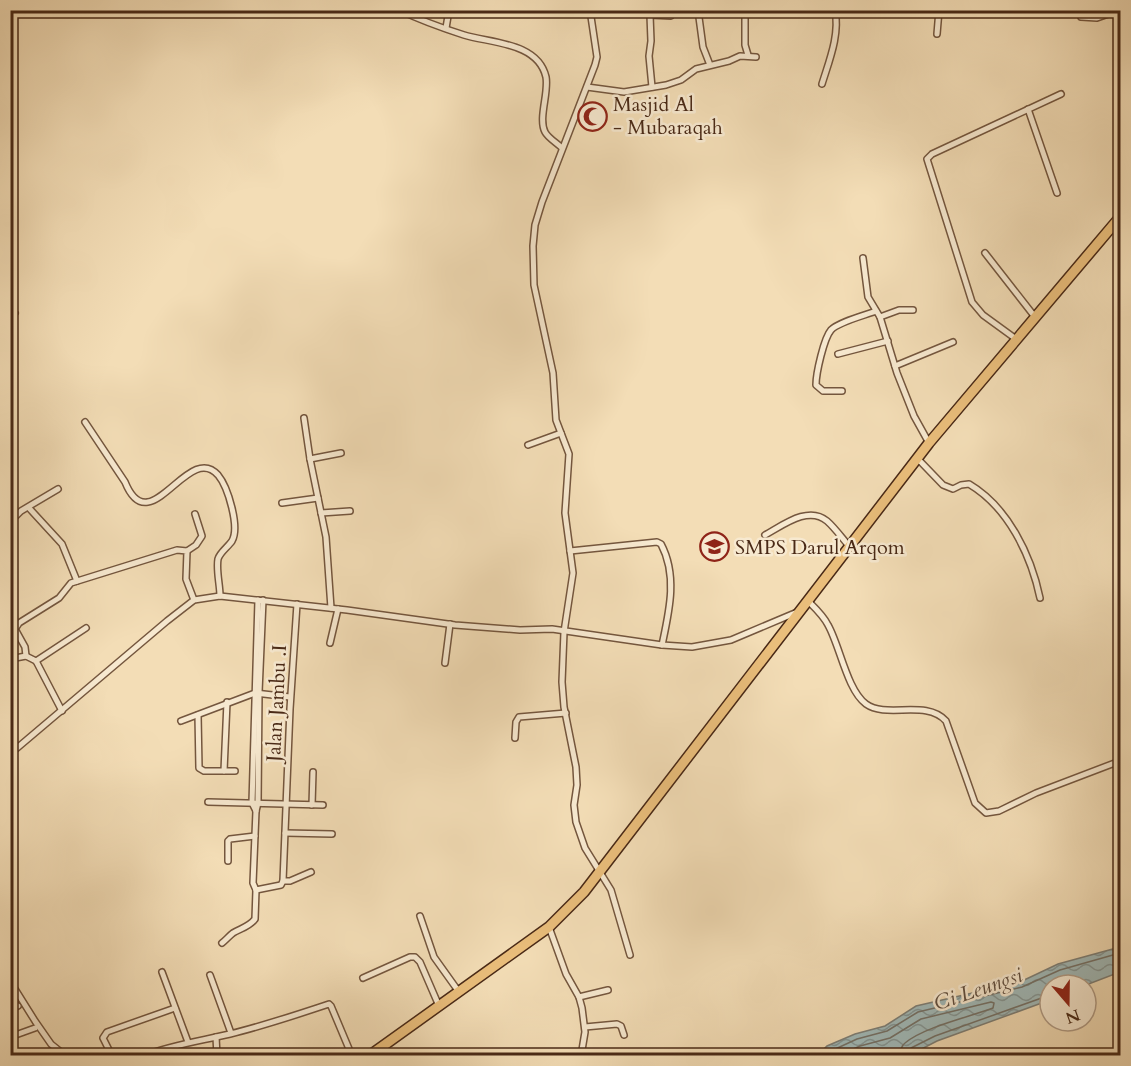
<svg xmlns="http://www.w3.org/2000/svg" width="1131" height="1066" font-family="Cardo,serif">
<defs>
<pattern id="water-waves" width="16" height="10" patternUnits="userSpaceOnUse" patternTransform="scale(1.5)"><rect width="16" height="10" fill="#a0b9b8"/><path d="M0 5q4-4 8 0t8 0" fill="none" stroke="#849695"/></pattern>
</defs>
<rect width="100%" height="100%" fill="#f3ddb6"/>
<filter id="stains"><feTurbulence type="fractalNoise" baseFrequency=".00333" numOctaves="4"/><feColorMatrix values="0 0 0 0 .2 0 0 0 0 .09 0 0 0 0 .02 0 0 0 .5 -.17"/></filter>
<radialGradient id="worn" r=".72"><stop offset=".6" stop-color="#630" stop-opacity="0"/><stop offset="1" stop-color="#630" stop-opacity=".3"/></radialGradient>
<polygon fill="url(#water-waves)" stroke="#7d7f77" stroke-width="1.5" points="1120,947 1120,972 1086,985 1050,985 1050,1000 937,1041 910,1055 818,1055 827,1046 855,1034 885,1026 916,1006 1020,982 1058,964"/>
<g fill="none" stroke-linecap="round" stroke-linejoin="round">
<g stroke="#747167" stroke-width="1.5">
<polyline points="826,1056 831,1051 857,1039 887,1031 918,1012 1022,987 1060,970 1120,953"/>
<path d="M838 1056 860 1046 890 1038 921 1019 991 1002 994 1003 993 1008C969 1017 924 1027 905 1043 901 1046 901 1050 900 1056"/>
<polyline points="908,1056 911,1048 935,1036 1050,995"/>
</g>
<defs>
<g id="minor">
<path d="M399 10C420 20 442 28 464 35 490 43 538 42 546 77 549 93 538 118 545 132 548 138 557 143 562 148"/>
<polyline points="590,10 597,57 595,65 542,202 535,225 533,246 534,285 553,373 556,420 569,454 565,513 573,573 564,632 562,682 564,707 576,767 577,785 574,805 576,822 585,848 611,890 630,955"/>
<polyline points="698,10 703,47 710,65"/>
<polyline points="745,10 745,45 748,55"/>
<polyline points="1081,17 1097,18 1120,10"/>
<polyline points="446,28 449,10"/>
<polyline points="937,34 939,10"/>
<path d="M822 84C829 61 840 35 835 10"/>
<polyline points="587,87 624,92 666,85 681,80 696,69 729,61 740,56 756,57"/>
<polyline points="652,87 649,56 651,41 650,15 671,16 673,10"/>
<polyline points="1028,109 1057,193"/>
<polyline points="985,253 1035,317"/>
<polyline points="863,258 868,297 880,317 897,373 914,416 929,443"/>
<polyline points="10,308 15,313"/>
<polyline points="880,317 899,310 913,310"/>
<polyline points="1016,339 983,315 972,302 927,159 932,154 1061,94"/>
<polyline points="838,354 888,341"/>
<polyline points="895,366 953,342"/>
<path d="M842 391H823L816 385C816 373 824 338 831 330 838 322 866 315 876 311"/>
<polyline points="304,418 310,459 326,537 331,608"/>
<path d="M85 422 125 482C150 544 188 441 218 475 228 487 240 527 232 541 228 547 220 552 218 559 216 570 220 585 220 596"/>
<polyline points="528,445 561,433"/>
<path d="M917 458 943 485 953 489 961 485 969 484C1008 507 1031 555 1040 598"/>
<polyline points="310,459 341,453"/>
<polyline points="282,503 318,498"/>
<polyline points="29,508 62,544 77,581"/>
<polyline points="321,513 350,511"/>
<polyline points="10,514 16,516 21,511 58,489"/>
<path d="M765 535C782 526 808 505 827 521 835 528 842 538 849 546"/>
<polyline points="187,551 196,545 202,536 195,514"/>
<path d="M570 551 657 542 661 544C678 576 669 612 662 645"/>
<polyline points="263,600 259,692 258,803 256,811 253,883 256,890 281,885 283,881 290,709 297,604"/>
<path d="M807 600C815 608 823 615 828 625 840 646 847 690 866 704 887 719 926 699 946 721L975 803 986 813 999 811 1036 793 1120 761"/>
<polyline points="15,629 19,623 59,598 71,583 177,550 187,551 186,579 194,600"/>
<polyline points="15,629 25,647 26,656"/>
<polyline points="330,643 338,609"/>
<polyline points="10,659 26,656 36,661 62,711"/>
<polyline points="36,661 86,628"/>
<polyline points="445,663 450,624"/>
<polyline points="198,715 199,768 204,771 235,771"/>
<polyline points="181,721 255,693 290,697"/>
<polyline points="515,738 516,722 519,717 566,713"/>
<polyline points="10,754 167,621 194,600 220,596 347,610 455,625 520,630 552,629 662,645 692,647 731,640 795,613"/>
<polyline points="224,771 227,702"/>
<polyline points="208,802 323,805"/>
<polyline points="312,805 313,772"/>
<polyline points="256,811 252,803 258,600"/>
<polyline points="285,833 332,834"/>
<polyline points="228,861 228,841 230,839 255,836"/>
<polyline points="283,881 290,881 311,872"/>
<polyline points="420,916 434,957 459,992"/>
<polyline points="549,927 566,974 579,997 582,1008 585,1032 581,1056"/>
<path d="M222 943C226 940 229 936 233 933 241 928 249 927 255 919L256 890"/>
<polyline points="162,972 188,1042"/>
<polyline points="210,975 231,1033"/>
<polyline points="363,978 410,957 415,957 420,962 439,1006"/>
<polyline points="10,981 35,1021 51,1044 66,1056"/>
<polyline points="579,997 608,990"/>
<polyline points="10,1009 18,1006"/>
<polyline points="585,1027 617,1024 621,1026 624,1035"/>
<polyline points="10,1037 35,1028"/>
<polyline points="216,1037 217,1056"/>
<polyline points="39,1056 56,1049"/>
<polyline points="112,1056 103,1038 107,1032 175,1008"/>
<path d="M143 1056C171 1045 200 1041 230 1034 263 1026 296 1015 329 1004L331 1006 352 1056"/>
</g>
<polyline id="primary" points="369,1056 549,927 584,892 929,443 1120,217"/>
</defs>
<use href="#minor" stroke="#74563e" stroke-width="8"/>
<use href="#primary" stroke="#492916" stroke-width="12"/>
<use href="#minor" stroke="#f7e9d0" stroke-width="5"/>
<use href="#primary" stroke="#eabe7b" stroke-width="9"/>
</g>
<defs>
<symbol id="mosque-ring" viewBox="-11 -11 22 22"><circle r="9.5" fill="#f7e9d0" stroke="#8f2418" stroke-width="1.5"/><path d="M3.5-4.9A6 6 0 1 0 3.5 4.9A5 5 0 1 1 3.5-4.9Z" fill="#8f2418"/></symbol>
<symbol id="school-ring" viewBox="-11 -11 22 22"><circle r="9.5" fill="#f7e9d0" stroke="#8f2418" stroke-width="1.5"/><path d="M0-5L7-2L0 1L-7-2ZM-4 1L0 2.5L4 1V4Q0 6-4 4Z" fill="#8f2418"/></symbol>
</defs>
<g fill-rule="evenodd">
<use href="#mosque-ring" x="576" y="100" width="33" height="33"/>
<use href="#school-ring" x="698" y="530" width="33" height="33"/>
</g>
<g text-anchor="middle" stroke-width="5" stroke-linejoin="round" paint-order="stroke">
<g font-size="20" fill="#492916" stroke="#f7e9d0" text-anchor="start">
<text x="613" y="111">Masjid Al<tspan x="613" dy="23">- Mubaraqah</tspan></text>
<text x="735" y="554">SMPS Darul Arqom</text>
</g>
<g font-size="20" fill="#492916" stroke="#f7e9d0">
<text transform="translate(276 703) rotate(-87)" y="7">Jalan Jambu .I</text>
</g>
<g font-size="21" font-style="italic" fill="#5f4d3e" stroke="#f7e9d0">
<text transform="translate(978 989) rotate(-19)" y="7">Ci Leungsi</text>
</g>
</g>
<rect width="1131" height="1066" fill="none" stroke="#f3ddb6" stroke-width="36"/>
<rect x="12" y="12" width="1107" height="1042" fill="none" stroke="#492916" stroke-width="3"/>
<rect x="18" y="18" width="1095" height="1030" fill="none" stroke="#492916" stroke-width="1.5"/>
<g transform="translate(1068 1003) rotate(160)"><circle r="28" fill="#f7e9d0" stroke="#b19c86" stroke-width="1.5"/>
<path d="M0-4.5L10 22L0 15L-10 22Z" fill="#8f2418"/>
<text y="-9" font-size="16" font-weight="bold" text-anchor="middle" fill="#492916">N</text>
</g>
<rect width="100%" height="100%" filter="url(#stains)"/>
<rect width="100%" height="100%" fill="url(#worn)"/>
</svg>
